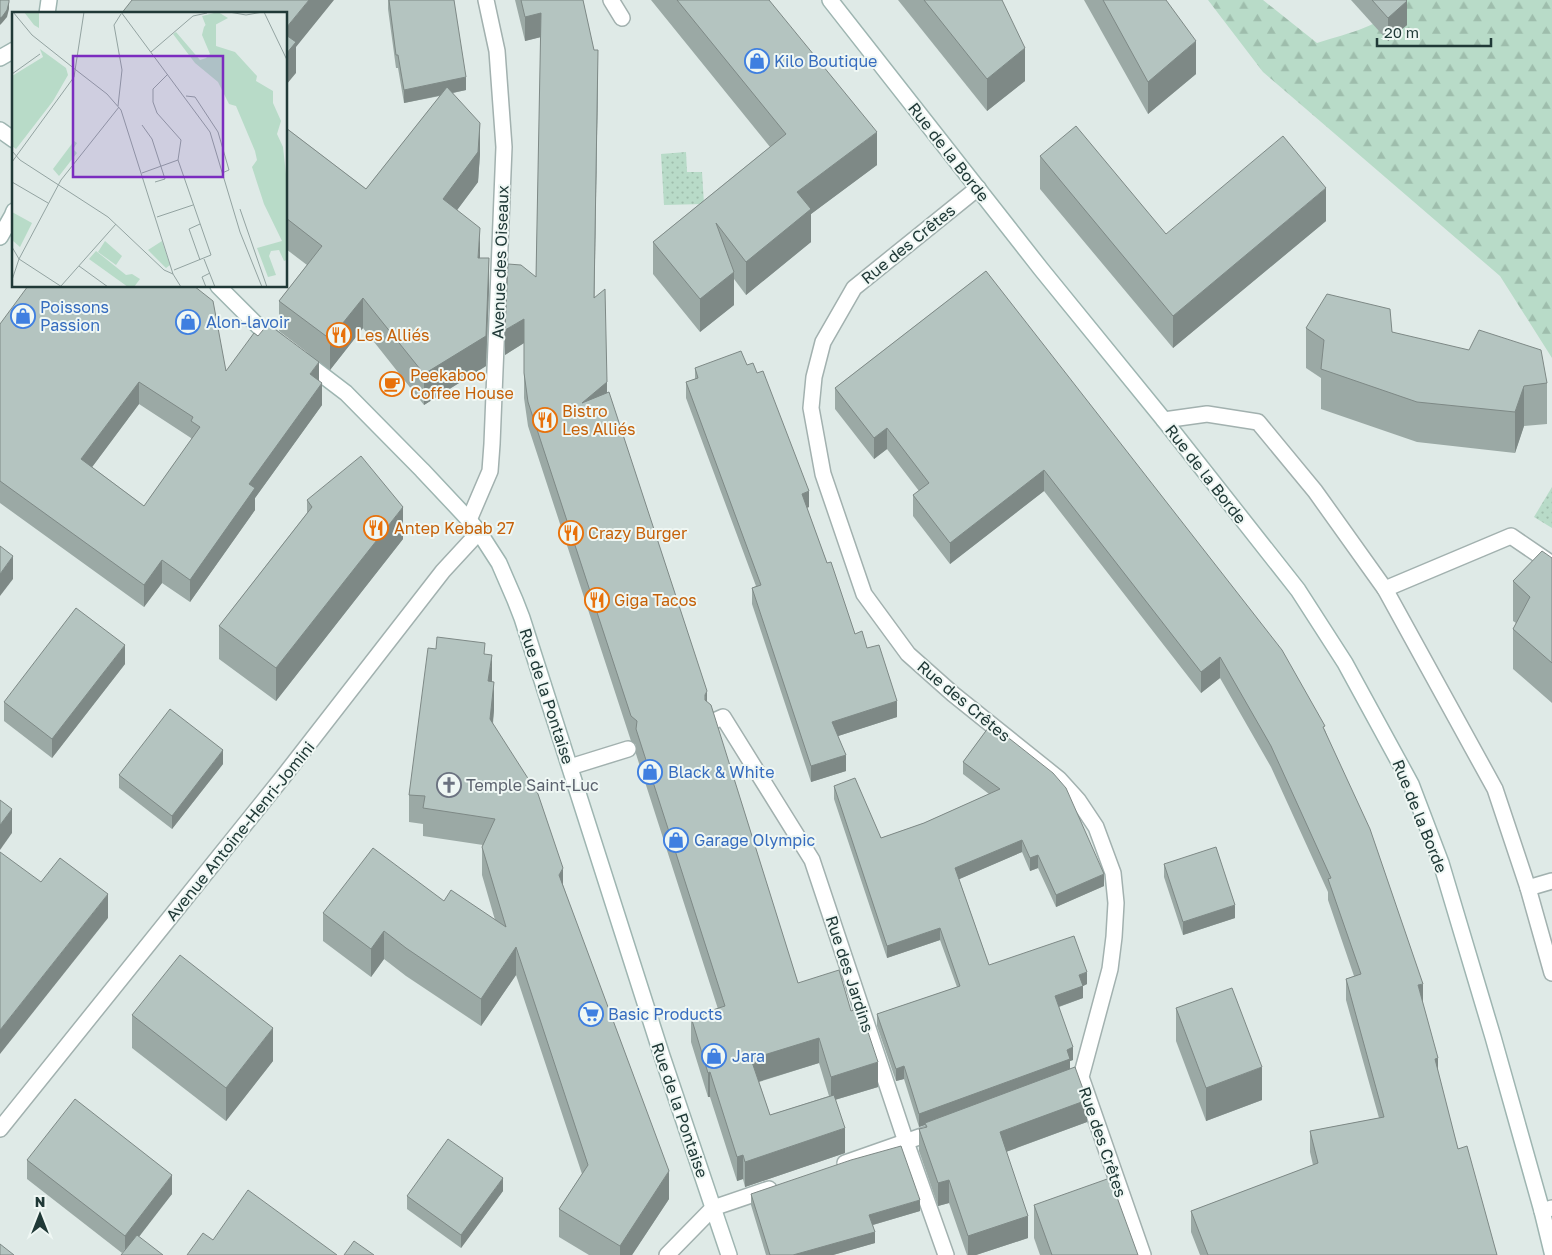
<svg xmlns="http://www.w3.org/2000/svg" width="1552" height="1255" font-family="'Golos Text',sans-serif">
<defs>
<pattern id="forest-firs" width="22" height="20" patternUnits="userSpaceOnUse" patternTransform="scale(1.25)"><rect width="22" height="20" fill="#b8dbc8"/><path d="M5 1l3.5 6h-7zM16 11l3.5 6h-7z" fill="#9ebdac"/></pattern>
<pattern id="park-dots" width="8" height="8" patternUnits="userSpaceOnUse" patternTransform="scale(1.25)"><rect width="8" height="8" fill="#b8dbc8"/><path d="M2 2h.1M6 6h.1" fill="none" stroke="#9ebdac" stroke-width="1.8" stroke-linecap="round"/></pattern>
</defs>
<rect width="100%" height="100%" fill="#dfeae7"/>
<path fill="url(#forest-firs)" d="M1208 0H1263L1317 43C1352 32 1380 27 1406 0H1552V358L1500 276 1263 72Z"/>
<g fill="url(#park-dots)">
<polygon points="686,152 687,172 702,172 704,204 664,205 661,154"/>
<polygon points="1552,487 1552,528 1534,517"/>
</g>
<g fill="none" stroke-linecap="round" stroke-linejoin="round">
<defs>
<g id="lane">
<polyline points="611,0 622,18"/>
<polyline points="1385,589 1511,536 1552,564"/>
<polyline points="1528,888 1552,881"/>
<polyline points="667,1255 713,1208"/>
</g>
<g id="street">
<polyline points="978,188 854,288 823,342 814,377 811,408 823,474 864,594 908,654 953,694 1059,779 1078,800 1096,827 1113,873 1116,903 1114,937 1110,969 1081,1077 1143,1255"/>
<polyline points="1164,420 1207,414 1258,422 1315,491 1385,589 1495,789 1528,888 1552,973"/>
<polyline points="469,520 490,471 492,444 504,147 497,51 486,0"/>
<polyline points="714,721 723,717 812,860 906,1142 946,1255"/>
<polyline points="570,767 628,749"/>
<polyline points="0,1129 283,777 443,571 479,532"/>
<polyline points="845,1163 939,1130"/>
<polyline points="713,1208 769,1189"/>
<polyline points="1542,1211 1552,1208"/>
</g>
<g id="secondary">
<polyline points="830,0 1041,269 1164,420 1298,590 1345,663 1411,784 1441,863 1493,1037 1542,1211 1552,1252"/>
<polyline points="47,14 49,0"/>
<polyline points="0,58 14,50"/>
<polyline points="0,130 14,140"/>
<polyline points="0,237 12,216 14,211"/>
<polyline points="218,286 258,326 279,343"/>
<polyline points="304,361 346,393 422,470 469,520 479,532 499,563 515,600 522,618 662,1056 729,1255"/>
</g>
</defs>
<use href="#lane" stroke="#a2b1af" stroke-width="18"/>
<use href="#street" stroke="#a2b1af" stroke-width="18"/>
<use href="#secondary" stroke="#9eb5b1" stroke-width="18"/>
<use href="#lane" stroke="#fff" stroke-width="15"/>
<use href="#street" stroke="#fff" stroke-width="15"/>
<use href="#secondary" stroke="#fff" stroke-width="15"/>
</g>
<g fill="#9ba9a5" fill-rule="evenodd">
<polygon points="388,0 454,0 466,90 453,93 480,154 478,182 457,210 480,258 489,288 486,366 424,405 363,328 330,370 279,331 279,301 307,265 286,249 286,128 366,189 440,96 404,103 398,68 396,68 388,9"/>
<path d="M515 0H583L598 75 594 298 607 393 798 983 851 1011 878 1087 835 1100 845 1153 745 1187 743 1179 737 1181 710 1097H708L691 1042V1017L718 1009 636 754V745L631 741 528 426 524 398V343L505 355 536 277 541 37 525 41ZM819 1063 829 1096 770 1115 759 1082Z"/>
<polygon points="651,0 769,0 877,165 811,214 811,242 746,295 734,279 734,305 700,332 653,274 653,242 770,147"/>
<polygon points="898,0 1002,0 1025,81 987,111"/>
<polygon points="1084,0 1166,0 1196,74 1148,114"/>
<polygon points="1351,0 1406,0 1407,25 1388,41"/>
<polygon points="1040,156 1166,234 1326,221 1173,348 1040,189"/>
<polygon points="986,271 1325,730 1423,1004 1438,1074 1458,1149 1497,1255 1200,1255 1191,1232 1191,1211 1313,1165 1310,1152 1310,1131 1379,1118 1346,1000 1346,979 1354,976 1328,900 1328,892 1271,767 1220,678 1201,693 1044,491 950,564 913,516 913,495 919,491 887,449 874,459 835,409 835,388"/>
<path d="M0 324 226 371 319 380 322 405 255 498V510L190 602 162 583 144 607 0 503ZM139 404 191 438V440L144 506 92 467Z"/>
<polygon points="1306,328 1392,332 1547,383 1547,424 1524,426 1515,453 1417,442 1321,409 1321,378 1306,368"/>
<polygon points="747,365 809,507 807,508 827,563 855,634 867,648 897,717 838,736 846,771 811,782 752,604 752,588 756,586 686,398 686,382 695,379 695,368"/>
<polygon points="307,500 403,539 276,701 219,659 219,626 307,513"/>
<polygon points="1552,558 1552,703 1513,669 1513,629 1516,623 1513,621 1513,581"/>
<polygon points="436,649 485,654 492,681 494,710 493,724 563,885 669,1199 632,1255 589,1255 559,1237 559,1209 582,1174 516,975 481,1026 406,976 384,959 371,977 323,941 323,913 444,901 495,920 482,875 482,847 483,845 423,836 423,824 409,822 409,795"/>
<polygon points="125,664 52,758 4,721 4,702"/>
<polygon points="991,724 1104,886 1056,907 1038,868 1030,871 1022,852 959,879 989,965 1087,984 1083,986 1083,998 1059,1007 1073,1060 1070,1061 1070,1069 1087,1122 1006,1152 1028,1238 976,1255 967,1255 949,1203 938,1206 919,1151 919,1129 925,1128 925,1125 919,1127 904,1079 896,1081 877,1026 877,1014 957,987 940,940 887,958 834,799 834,786 881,838 924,823 989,794 963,774 963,762"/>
<polygon points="223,764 172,829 119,788 119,775"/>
<polygon points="1164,864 1235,918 1183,935 1164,877"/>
<polygon points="1176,1008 1262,1100 1206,1121 1176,1041"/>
<polygon points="132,1015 273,1061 226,1121 132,1048"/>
<polygon points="27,1160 172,1194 122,1253 27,1179"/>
<polygon points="503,1191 461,1248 407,1209 407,1196"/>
<polygon points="751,1194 920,1211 873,1225 875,1243 833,1255 766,1255 751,1205"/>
<polygon points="1034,1205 1138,1255 1040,1255 1034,1238"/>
</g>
<g fill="#7e8986">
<polygon points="309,0 334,0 296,47 296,73 286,85 286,28"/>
<polygon points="1407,1 1407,25 1388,41 1388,18"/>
<polygon points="9,2 9,9 7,17 2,23 0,25 0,18"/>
<polygon points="541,13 541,37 525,41 525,17"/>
<polygon points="1196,41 1196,74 1148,114 1148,82"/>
<polygon points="1025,48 1025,81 987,111 987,79"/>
<polygon points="598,50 598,75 594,322 594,298"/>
<polygon points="466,77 466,90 404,103 404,90"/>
<polygon points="480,123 480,154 478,182 443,229 443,199"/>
<polygon points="877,132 877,165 811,214 811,242 746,295 746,262 797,192"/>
<polygon points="1326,188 1326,221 1173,348 1173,316"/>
<polygon points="480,228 480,258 478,258"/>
<polygon points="489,258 489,288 486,366 424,405 424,374"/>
<polygon points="734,272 734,305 700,332 700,299"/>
<polygon points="363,298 363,328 330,370 330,339"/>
<polygon points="524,319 524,343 505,355 505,330"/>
<polygon points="319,362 319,384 310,374"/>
<polygon points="139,382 139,404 81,482 81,459"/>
<polygon points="607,382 607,407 582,403"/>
<polygon points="322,383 322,405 255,498 255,510 190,602 190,580 249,484"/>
<polygon points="1524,386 1524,426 1515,453 1515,412"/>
<polygon points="887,428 887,449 874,459 874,438"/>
<polygon points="1044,470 1044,491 950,564 950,543"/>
<polygon points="809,491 809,507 802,509 802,494"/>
<polygon points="403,507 403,539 276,701 276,668"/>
<polygon points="13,556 13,579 0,596 0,574"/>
<polygon points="162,560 162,583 144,607 144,585"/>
<polygon points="125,645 125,664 52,758 52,739"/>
<polygon points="492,655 492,683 488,681"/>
<polygon points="1220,657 1220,678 1201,693 1201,672"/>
<polygon points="494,682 494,710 490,747 490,719"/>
<polygon points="707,691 707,715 705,695"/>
<polygon points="897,701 897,717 832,738 832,722"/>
<polygon points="223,750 223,764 172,829 172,816"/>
<polygon points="846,755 846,771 811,782 811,766"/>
<polygon points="12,809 12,833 0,850 0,825"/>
<polygon points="1022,840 1022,852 955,881 955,868"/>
<polygon points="1038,855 1038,868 1030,871 1030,858"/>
<polygon points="563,868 563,896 559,875"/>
<polygon points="1104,874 1104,886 1056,907 1056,895"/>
<polygon points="108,894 108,918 0,1054 0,1030"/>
<polygon points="1235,905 1235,918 1183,935 1183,922"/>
<polygon points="940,928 940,940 887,958 887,946"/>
<polygon points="384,931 384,959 371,977 371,949"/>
<polygon points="516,947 516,975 481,1026 481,999"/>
<polygon points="1087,972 1087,984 1083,986 1083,998 1055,1008 1055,996 1079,975"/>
<polygon points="1423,984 1423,1005 1418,985"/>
<polygon points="273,1028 273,1061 226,1121 226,1088"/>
<polygon points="819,1038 819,1063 751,1084 751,1059"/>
<polygon points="1073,1047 1073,1060 1070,1061 1070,1071 925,1123 925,1125 919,1127 919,1114"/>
<polygon points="1438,1058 1438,1080 1435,1059"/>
<polygon points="878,1062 878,1087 831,1101 831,1077"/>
<polygon points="904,1066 904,1079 896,1081 896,1069"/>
<polygon points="1262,1067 1262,1100 1206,1121 1206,1088"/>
<polygon points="710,1072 710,1097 708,1097 708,1073"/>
<polygon points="1087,1100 1087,1122 1000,1154 1000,1132"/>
<polygon points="845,1128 845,1153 745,1187 745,1162"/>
<polygon points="743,1155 743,1179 737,1181 737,1157"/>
<polygon points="669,1171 669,1199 632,1255 620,1255 620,1246"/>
<polygon points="172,1175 172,1194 125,1255 125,1236"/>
<polygon points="503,1178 503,1191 461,1248 461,1235"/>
<polygon points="949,1180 949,1203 938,1206 938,1183"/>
<polygon points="920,1200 920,1211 869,1226 869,1215"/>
<polygon points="1028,1216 1028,1238 976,1255 968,1255 968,1236"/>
<polygon points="875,1232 875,1243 833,1255 793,1255"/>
</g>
<g fill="#b4c4c0" stroke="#7e8986" fill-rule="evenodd">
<polygon points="0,0 9,0 9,2 7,10 2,17 0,18"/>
<polygon points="132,0 309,0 286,28 286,14 121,14"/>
<polygon points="389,0 454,0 466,77 404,90 398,55 396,55"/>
<polygon points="521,0 583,0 594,50 598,50 594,298 605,289 607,382 582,403 609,392 707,691 705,695 705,700 711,705 798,983 839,970 851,1011 860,1008 878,1062 831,1077 819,1038 751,1059 770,1115 834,1095 845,1128 745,1162 743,1155 737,1157 710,1072 708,1073 691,1017 725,1006 636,729 637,721 631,716 528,402 524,373 524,319 505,330 508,264 521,265 536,277 541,13 525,17"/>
<polygon points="677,0 769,0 877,132 797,192 811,209 746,262 716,223 734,272 700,299 653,242 786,134"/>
<polygon points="924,0 1002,0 1025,48 987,79"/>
<polygon points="1103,0 1166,0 1196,41 1148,82"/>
<polygon points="1372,0 1406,0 1407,1 1388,18"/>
<polygon points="286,35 296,42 286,54"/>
<polygon points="447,87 480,123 478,152 443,199 480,228 478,258 489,258 486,336 424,374 363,298 330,339 279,301 322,246 286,218 286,128 366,189"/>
<polygon points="1076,126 1166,234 1283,136 1326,188 1173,316 1040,156"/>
<polygon points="986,271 1282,650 1325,726 1323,727 1370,829 1423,984 1418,985 1438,1058 1435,1059 1458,1149 1467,1146 1497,1255 1208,1255 1191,1211 1318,1163 1310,1131 1384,1117 1346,979 1361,974 1328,879 1331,878 1271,746 1220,657 1201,672 1044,470 950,543 913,495 929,483 887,428 874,438 835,388"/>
<path d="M28 286H194L213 301 226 371 254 333 258 336 268 324 319 362 310 374 322 383 249 484 255 488 190 580 162 560 144 585 0 481V324ZM139 382 193 417 191 421 200 427 144 506 81 459Z"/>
<polygon points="1327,294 1390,309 1392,332 1469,350 1479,330 1541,350 1547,383 1524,386 1515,412 1417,402 1321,369 1324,340 1306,328"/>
<polygon points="741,351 747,365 753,363 757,373 763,371 809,491 802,494 827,563 831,562 855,634 862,631 867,648 879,645 897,701 832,722 846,755 811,766 752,588 761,585 686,382 698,378 695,368"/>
<polygon points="361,456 403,507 276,668 219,626 312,507 307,500"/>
<polygon points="0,546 13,556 0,574"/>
<polygon points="1542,551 1552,558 1552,663 1513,629 1530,597 1513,581"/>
<polygon points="76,608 125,645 52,739 4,702"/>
<polygon points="437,637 485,643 484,654 492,655 488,681 494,682 490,719 538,794 563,868 559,875 669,1171 620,1246 559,1209 588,1165 516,947 481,999 406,948 384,931 371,949 323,913 373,848 444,901 451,890 506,927 482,847 495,819 423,808 425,796 409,795 428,648 436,649"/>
<polygon points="170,709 223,750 172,816 119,775"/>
<polygon points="991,724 1053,773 1066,788 1104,874 1056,895 1038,855 1030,858 1022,840 955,868 989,965 1074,936 1087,972 1079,975 1083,986 1055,996 1073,1047 1067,1050 1070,1059 919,1114 904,1066 896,1069 877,1014 960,986 940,928 887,946 834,786 855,778 881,838 924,823 1000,789 963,762"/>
<polygon points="0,800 12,809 0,825"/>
<polygon points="1216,847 1235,905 1183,922 1164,864"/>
<polygon points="0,852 41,882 60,858 108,894 0,1030"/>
<polygon points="180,955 273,1028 226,1088 132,1015"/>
<polygon points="1232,988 1262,1067 1206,1088 1176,1008"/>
<polygon points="1075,1067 1087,1100 1000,1132 1028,1216 968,1236 949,1180 938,1183 919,1129 927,1127 925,1123"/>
<polygon points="75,1099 172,1175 125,1236 27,1160"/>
<polygon points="448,1139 503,1178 461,1235 407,1196"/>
<polygon points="901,1146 920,1200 869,1215 875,1232 793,1255 770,1255 751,1194 851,1160"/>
<polygon points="1110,1178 1138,1255 1052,1255 1034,1205"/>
<polygon points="248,1190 337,1255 187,1255 203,1233 213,1240"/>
<polygon points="137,1235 163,1255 121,1255"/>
<polygon points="354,1241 374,1255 344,1255"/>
<polygon points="0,1244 14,1255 0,1255"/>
</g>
<defs>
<symbol id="shop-ring" viewBox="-11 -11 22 22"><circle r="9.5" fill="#eff7f4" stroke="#3f7fe0" stroke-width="1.5"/><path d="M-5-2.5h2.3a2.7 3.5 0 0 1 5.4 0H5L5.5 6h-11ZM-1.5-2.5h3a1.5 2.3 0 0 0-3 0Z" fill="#3f7fe0"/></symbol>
<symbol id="restaurant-ring" viewBox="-11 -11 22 22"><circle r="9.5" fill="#eff7f4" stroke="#e8710a" stroke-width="1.5"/><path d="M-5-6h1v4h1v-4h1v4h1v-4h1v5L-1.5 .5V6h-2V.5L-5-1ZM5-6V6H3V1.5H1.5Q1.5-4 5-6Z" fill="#e8710a"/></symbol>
<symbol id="cafe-ring" viewBox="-11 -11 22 22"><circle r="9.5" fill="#eff7f4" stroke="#e8710a" stroke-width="1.5"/><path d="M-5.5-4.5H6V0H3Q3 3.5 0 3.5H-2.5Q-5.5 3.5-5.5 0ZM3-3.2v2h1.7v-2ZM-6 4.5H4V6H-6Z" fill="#e8710a"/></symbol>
<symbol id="church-ring" viewBox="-11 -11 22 22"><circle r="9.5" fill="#eff7f4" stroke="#6b7280" stroke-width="1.5"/><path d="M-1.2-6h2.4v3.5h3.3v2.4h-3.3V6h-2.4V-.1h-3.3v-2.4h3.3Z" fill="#6b7280"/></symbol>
<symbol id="supermarket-ring" viewBox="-11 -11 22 22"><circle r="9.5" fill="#eff7f4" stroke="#3f7fe0" stroke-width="1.5"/><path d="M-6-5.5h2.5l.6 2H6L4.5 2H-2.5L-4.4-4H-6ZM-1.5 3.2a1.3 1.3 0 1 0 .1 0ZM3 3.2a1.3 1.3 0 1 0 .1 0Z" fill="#3f7fe0"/></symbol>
</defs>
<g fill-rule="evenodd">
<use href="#shop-ring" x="743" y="47" width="28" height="28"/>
<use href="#shop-ring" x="9" y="302" width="28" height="28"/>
<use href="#shop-ring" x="174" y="308" width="28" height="28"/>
<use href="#restaurant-ring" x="325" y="321" width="28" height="28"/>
<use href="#cafe-ring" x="378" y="370" width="28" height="28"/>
<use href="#restaurant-ring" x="531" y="406" width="28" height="28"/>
<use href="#restaurant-ring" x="362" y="514" width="28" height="28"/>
<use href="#restaurant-ring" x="557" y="519" width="28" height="28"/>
<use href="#restaurant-ring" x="583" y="586" width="28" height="28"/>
<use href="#shop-ring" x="636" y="758" width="28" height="28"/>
<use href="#church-ring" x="435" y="771" width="28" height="28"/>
<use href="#shop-ring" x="662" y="826" width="28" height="28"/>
<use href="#supermarket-ring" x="577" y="1000" width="28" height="28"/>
<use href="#shop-ring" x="700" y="1042" width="28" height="28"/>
</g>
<g text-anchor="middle" stroke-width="4" stroke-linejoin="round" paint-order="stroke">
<g font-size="16" fill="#366cbe" stroke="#eff7f4" text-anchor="start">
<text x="774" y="67">Kilo Boutique</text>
<text x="40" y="313">Poissons<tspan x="40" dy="18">Passion</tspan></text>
<text x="206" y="328">Alon-lavoir</text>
<text x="668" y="778">Black &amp; White</text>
<text x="694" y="846">Garage Olympic</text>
<text x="608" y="1020">Basic Products</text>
<text x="732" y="1062">Jara</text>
</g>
<g font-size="16" fill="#203937" stroke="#eff7f4">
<text transform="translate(949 152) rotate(52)" y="6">Rue de la Borde</text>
<text transform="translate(908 244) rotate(-39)" y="6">Rue des Crêtes</text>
<text transform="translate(500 262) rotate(-88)" y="6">Avenue des Oiseaux</text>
<text transform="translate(1206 474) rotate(52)" y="6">Rue de la Borde</text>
<text transform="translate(547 696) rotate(72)" y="6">Rue de la Pontaise</text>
<text transform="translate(964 701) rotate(40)" y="6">Rue des Crêtes</text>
<text transform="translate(1420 816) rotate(68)" y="6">Rue de la Borde</text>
<text transform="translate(240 831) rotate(-51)" y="6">Avenue Antoine-Henri-Jomini</text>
<text transform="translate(850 974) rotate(72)" y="6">Rue des Jardins</text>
<text transform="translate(680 1110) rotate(71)" y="6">Rue de la Pontaise</text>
<text transform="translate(1103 1142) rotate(71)" y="6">Rue des Crêtes</text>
</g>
<g font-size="16" fill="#c56008" stroke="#eff7f4" text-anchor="start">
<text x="356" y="341">Les Alliés</text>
<text x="410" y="381">Peekaboo<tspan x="410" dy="18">Coffee House</tspan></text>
<text x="562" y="417">Bistro<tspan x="562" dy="18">Les Alliés</tspan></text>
<text x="394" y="534">Antep Kebab 27</text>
<text x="588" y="539">Crazy Burger</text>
<text x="614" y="606">Giga Tacos</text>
</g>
<g font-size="16" fill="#5b616d" stroke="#eff7f4" text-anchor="start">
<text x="466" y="791">Temple Saint-Luc</text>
</g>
</g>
<g transform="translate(12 12)">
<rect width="275" height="275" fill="#dfeae7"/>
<path d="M206 0 216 6 203 13 204 4 194 14 190 4ZM93 229 110 244 104 253 86 240Z" fill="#b8dbc8"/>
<path d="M201 4H204V34L223 40 245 64 244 69 261 79V91L269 109 265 122 271 135 275 171V248L272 249 267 238 259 239 257 244 264 263 256 265 245 236 270 229 252 192 240 155 245 148 243 139 224 94 217 92 206 70 183 51 161 22 164 20 188 48 194 46 198 42 190 23 192 15Z" fill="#b8dbc8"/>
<path d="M12 0H27V16L22 13ZM28 37 54 56 56 63 41 89 4 137 0 134V64L31 45ZM62 129 65 131 61 137 65 141 47 164 41 157ZM0 200 20 211 8 235 0 228ZM150 229 158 253 154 256 136 238ZM84 239 114 263 120 262 128 267 122 275H116L77 247Z" fill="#b8dbc8"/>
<path fill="none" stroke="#93a3a1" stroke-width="1" d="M1 0 20 23 64 58M109 0 198 120 228 220 250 275M217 0 234 3 251 0M252 0 275 48M139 40 181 4 195 1M64 58 95 82 109 98 161 262M0 62 28 42M156 62 141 77V90L145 101 169 128 166 148 199 243 162 258M174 84 183 85 206 120 217 158 210 161M106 94 110 58 102 13 109 2M130 113 140 127 153 167 143 170M0 139 8 148 96 205 152 258 161 262M0 150 62 65 72 0M130 161 166 148M0 170 36 191M228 197 255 275M145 205 181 193M188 212 177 217 188 248M0 235 7 247 0 268M192 247 203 275M67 254 96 275M161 262 169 275M49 274 104 212M50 275 7 247 49 168 107 95M194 275 190 265 198 261"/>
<path fill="#7b2cbf" fill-opacity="0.15" stroke="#7b2cbf" stroke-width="2.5" d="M61 44H211V165H61Z"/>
<rect width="275" height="275" fill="none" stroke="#203937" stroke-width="2.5"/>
</g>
<g transform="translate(40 1215)" stroke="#eff7f4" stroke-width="4" paint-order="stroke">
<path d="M0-4L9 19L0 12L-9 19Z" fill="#203937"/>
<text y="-8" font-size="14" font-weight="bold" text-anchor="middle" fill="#203937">N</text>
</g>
<path d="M1377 38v8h114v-8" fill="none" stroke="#203937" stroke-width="2.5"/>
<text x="1384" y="38" font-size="15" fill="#203937" stroke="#eff7f4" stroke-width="4" paint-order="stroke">20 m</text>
</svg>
